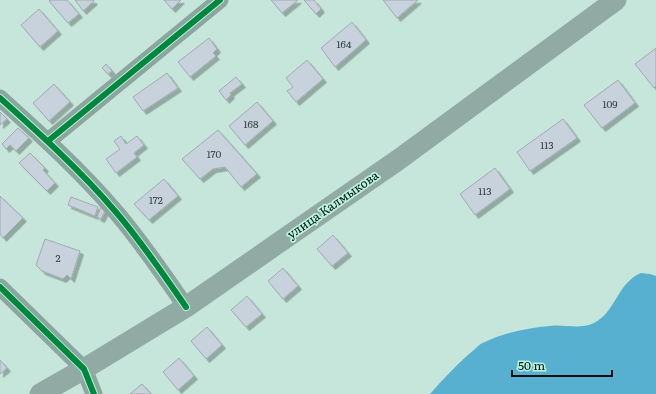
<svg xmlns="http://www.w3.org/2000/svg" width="656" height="394" font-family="Literata,serif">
<defs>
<filter id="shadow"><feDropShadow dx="3.5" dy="3.5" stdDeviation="0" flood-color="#0004"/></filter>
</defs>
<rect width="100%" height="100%" fill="#c7e6db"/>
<path fill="#57b0cf" d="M641 273 650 274 656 276V394H430C444 378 459 362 475 349 478 346 481 343 485 342 505 332 528 328 550 326 565 324 579 330 594 323 616 312 617 283 641 273Z"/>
<g fill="#c7d2dd" stroke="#9facaf" filter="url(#shadow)">
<polygon points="50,0 67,0 79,14 68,23 49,1"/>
<polygon points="75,0 93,0 94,1 83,11"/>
<polygon points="164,0 181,0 172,9"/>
<polygon points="271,0 298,0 282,13"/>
<polygon points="304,0 314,0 321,9 316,14"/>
<polygon points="383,0 418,0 397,18"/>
<polygon points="39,9 58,31 40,47 21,25"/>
<polygon points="352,22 366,40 335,67 321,48"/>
<polygon points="209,38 217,49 213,53 216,56 190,77 178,62"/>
<polygon points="656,48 656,86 654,88 635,64"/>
<polygon points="307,60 323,79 296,102 287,91 293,87 286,78"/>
<polygon points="106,64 112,71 108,74 102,68"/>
<polygon points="167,73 178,88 143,111 133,97"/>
<polygon points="236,77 242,84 230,93 231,95 226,100 219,91"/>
<polygon points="618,80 635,103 602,128 584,105"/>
<polygon points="54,84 70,102 49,121 33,103"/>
<polygon points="257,102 273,121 245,145 229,126"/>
<polygon points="0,112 7,119 0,125"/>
<polygon points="563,119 577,138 530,171 517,152"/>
<polygon points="18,128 29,138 16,151 10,145 6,149 2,144"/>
<polygon points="218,130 257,174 241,187 225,167 213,169 200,179 182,159"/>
<polygon points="121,136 126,144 137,136 144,145 134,153 137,157 116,173 106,159 120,149 114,141"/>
<polygon points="30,153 45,168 43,170 55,183 47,191 19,163"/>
<polygon points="495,168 510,189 475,215 460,194"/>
<polygon points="164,179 178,196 149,220 134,204"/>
<polygon points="0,196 23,218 3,238 0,234"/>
<polygon points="71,197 98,207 95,216 68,205"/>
<polygon points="101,207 106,209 101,219 97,217"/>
<polygon points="333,235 348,253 332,266 317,249"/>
<polygon points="45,239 80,251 71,279 67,275 63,279 42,271 36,265"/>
<polygon points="283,268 298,286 283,299 268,281"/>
<polygon points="247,296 262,314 246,327 231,310"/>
<polygon points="207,327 222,345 206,359 191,341"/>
<polygon points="179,358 194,376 178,390 163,372"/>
<polygon points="0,360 7,368 0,374"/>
<polygon points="142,384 151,394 130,394"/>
</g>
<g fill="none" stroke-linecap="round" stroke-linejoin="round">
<g stroke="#8ca69f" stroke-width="17">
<path d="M0 98C40 134 80 170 115 211 141 241 163 274 186 307"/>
<polyline points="48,141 220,0"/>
<polyline points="0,287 84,369 94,394"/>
</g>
<polyline stroke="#91aaa3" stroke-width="21" points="40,394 84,369 186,307 398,160 616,0"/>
<defs>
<g id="cycleway">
<path d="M0 98C40 134 80 170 115 211 141 241 163 274 186 307"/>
<polyline points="48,141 220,0"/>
<polyline points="0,287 84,369 94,394"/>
</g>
</defs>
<use href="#cycleway" stroke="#baf3df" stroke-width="8"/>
<use href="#cycleway" stroke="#00873e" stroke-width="6"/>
</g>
<g text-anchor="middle" stroke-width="3.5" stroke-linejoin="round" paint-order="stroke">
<g font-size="10" fill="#324140">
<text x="344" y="48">164</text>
<text x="610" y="108">109</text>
<text x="251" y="128">168</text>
<text x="547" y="149">113</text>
<text x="214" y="158">170</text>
<text x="485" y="195">113</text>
<text x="156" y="204">172</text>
<text x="58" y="262">2</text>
</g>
<g font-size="12" fill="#00110b" stroke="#baf3df">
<text transform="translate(333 205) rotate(-35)" y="4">улица Калмыкова</text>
</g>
</g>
<path d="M512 370v6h100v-6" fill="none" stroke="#00110b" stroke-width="2"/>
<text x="518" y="370" font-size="12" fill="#00110b" stroke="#baf3df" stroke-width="3" paint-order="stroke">50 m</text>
</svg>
